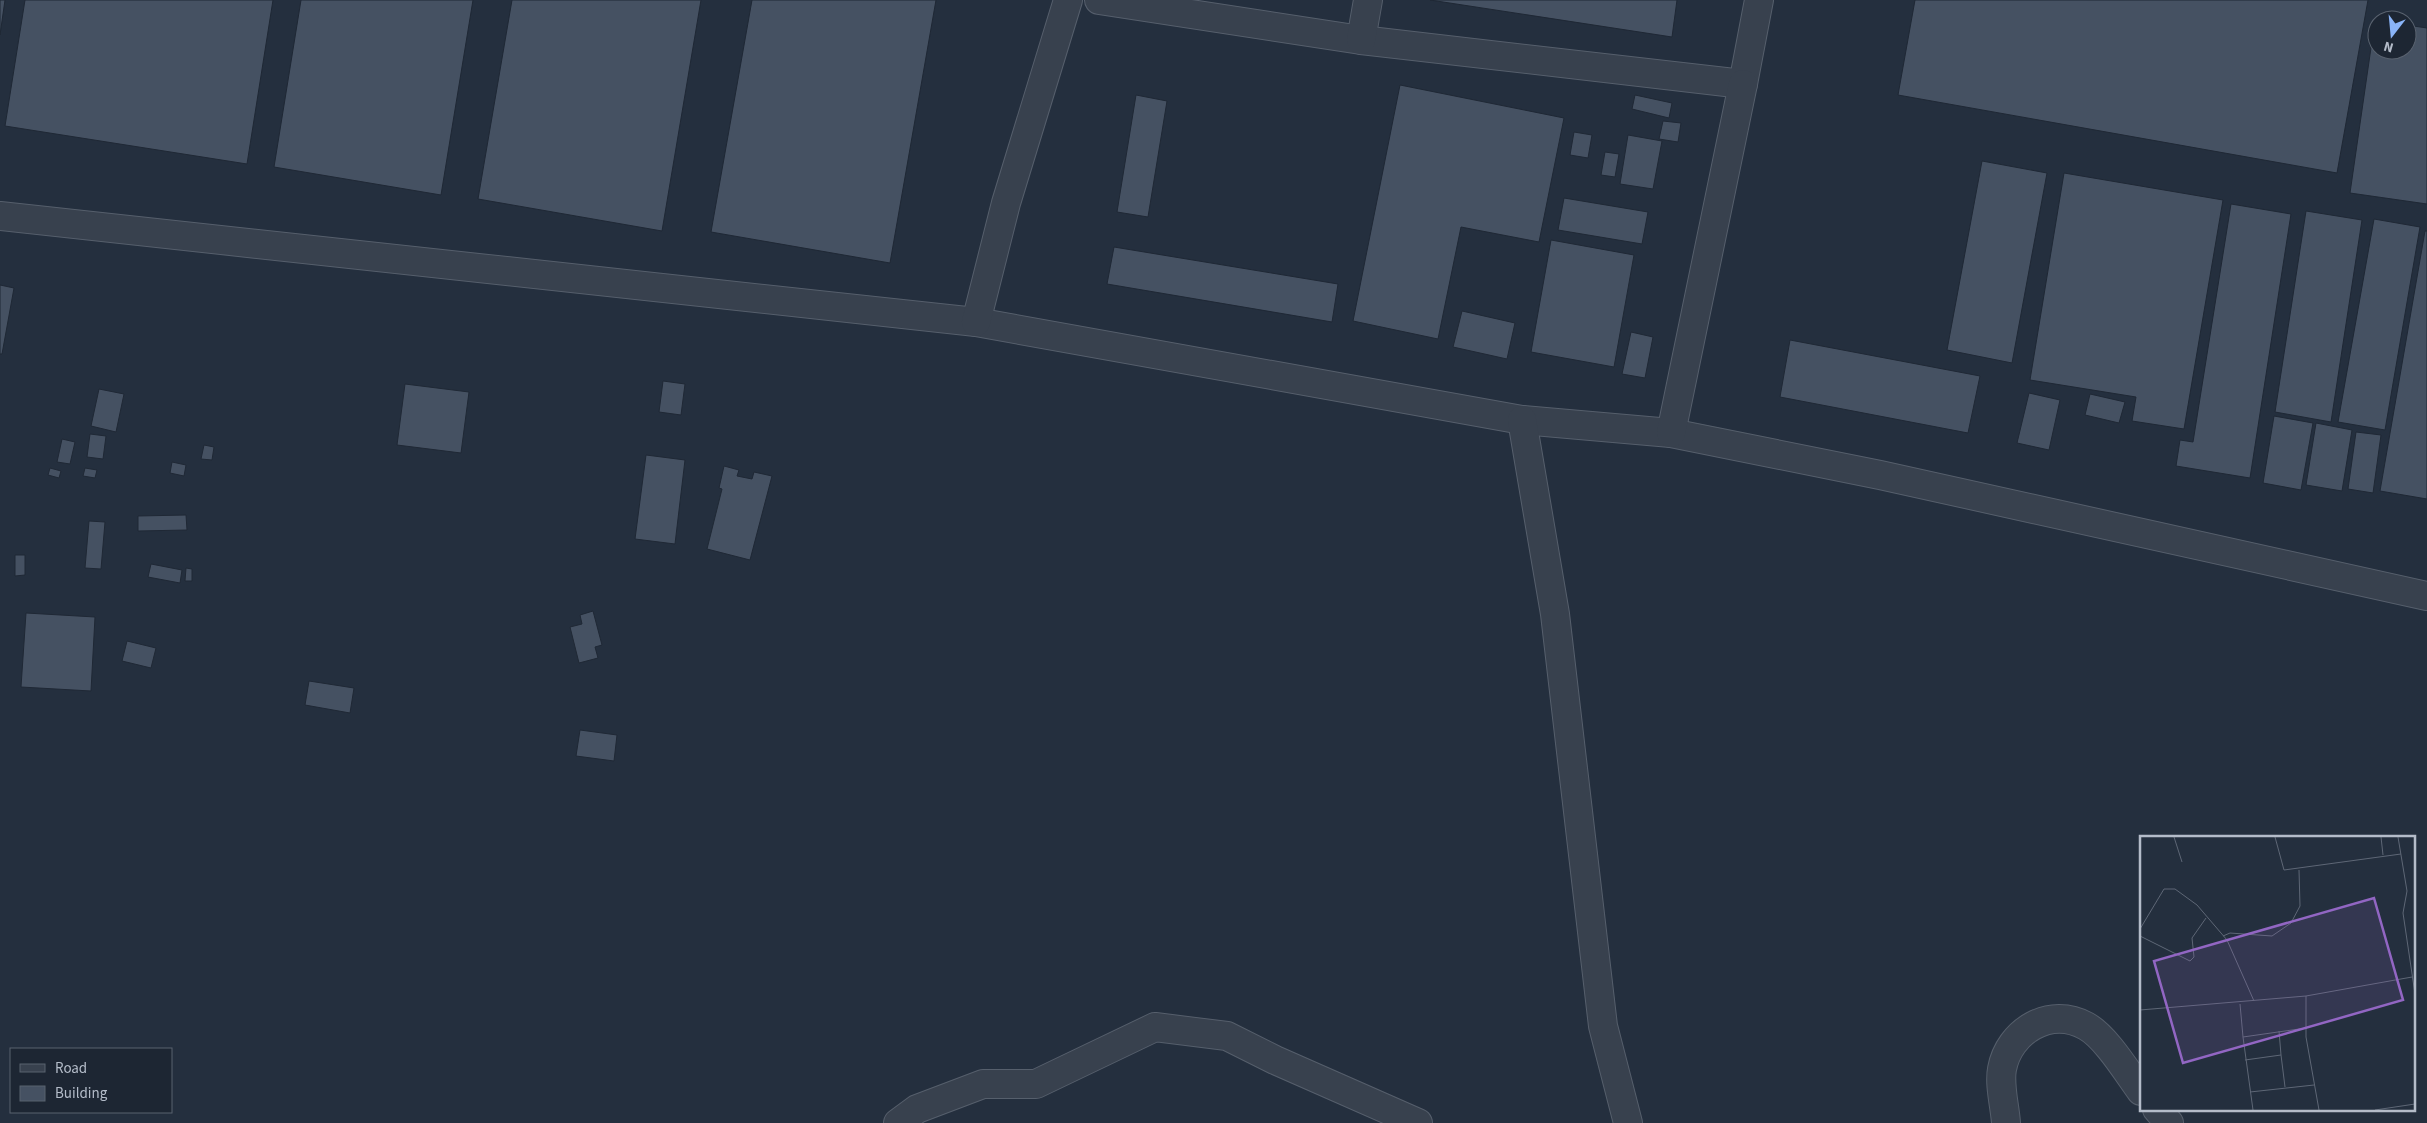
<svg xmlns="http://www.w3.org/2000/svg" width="2427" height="1123" font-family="'Source Sans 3',sans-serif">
<rect width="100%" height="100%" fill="#242f3e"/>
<g fill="#455162" stroke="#1f2835">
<polygon points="0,0 5,0 0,35"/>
<polygon points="25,0 273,0 247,164 5,126"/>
<polygon points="301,0 473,0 441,195 274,167"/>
<polygon points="512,0 701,0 662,231 478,199"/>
<polygon points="752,0 936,0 890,263 711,232"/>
<polygon points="1430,0 1677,0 1672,37"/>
<polygon points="1915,0 2368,0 2337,173 1898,95"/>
<polygon points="2375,20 2377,21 2377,50 2407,50 2407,25 2427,28 2427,204 2350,193"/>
<polygon points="1400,85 1564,118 1539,242 1461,227 1438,339 1353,321"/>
<polygon points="1136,95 1167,101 1148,217 1117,212"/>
<polygon points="1635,95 1672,103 1669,118 1632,109"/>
<polygon points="1663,121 1681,123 1678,142 1659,139"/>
<polygon points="1574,132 1592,135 1588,158 1570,155"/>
<polygon points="1628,135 1662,141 1653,189 1620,184"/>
<polygon points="1605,152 1619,154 1615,177 1601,175"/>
<polygon points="1982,161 2047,173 2012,363 1947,350"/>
<polygon points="2064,173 2223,200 2184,429 2132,421 2136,397 2030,380"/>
<polygon points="1564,198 1648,212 1642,244 1558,230"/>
<polygon points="2231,204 2291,214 2250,478 2176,466 2180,440 2193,442"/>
<polygon points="2306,211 2362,220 2331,422 2275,412"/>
<polygon points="2374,219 2420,227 2385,430 2338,422"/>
<polygon points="2425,231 2427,231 2427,499 2380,491"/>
<polygon points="1551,240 1634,255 1614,367 1531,352"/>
<polygon points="1114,247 1338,284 1332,322 1107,284"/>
<polygon points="0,285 14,288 2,354 0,354"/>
<polygon points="1462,311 1515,323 1507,359 1453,347"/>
<polygon points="1631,332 1653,337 1645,378 1622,374"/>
<polygon points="1790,340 1980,376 1968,433 1780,397"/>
<polygon points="663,381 685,384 681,415 659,412"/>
<polygon points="405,384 469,392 461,453 397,445"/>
<polygon points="99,389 124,394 116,432 91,426"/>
<polygon points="2029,393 2060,400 2049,450 2017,443"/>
<polygon points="2090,394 2125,402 2119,423 2085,415"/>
<polygon points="2274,416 2313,423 2301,490 2263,483"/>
<polygon points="2316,423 2352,430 2342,491 2306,485"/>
<polygon points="2356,432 2381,435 2373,493 2348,489"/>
<polygon points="90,434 106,436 103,459 87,457"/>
<polygon points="62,439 75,442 70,464 57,462"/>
<polygon points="204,445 214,447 212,460 201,459"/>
<polygon points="646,455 685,460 675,544 635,539"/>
<polygon points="172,462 186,465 184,476 170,473"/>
<polygon points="724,466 739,470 737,476 752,479 754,472 772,476 750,560 707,549 722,489 719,488"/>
<polygon points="50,468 61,471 59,478 48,475"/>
<polygon points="85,468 97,470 95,478 83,476"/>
<polygon points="186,515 187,530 138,531 138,516"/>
<polygon points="89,521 105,522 101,569 85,568"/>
<polygon points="15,555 25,555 25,575 15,576"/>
<polygon points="151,564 182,570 180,583 148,577"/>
<polygon points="186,568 192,569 192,581 185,581"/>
<polygon points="593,611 602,645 595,647 598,658 579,663 570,627 582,624 580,615"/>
<polygon points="26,613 95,617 91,691 21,687"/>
<polygon points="127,641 156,648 151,668 122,661"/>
<polygon points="309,681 354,688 350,713 305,705"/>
<polygon points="580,730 617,735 614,761 576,756"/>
</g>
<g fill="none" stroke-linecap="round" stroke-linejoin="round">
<defs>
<g id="minor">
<polyline points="1099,0 1361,40 1743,84 1759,0"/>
<polyline points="1361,40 1368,0"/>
<polyline points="0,216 976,322 1522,420 1671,433 1880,475 2427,596"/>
<polyline points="976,322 1006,203 1068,0"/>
<polyline points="1522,420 1555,614 1603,1026 1628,1123"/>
<polyline points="1671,433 1743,84"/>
<polyline points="2157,1109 2169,1123"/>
<polyline points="898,1123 917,1109 983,1084 1036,1084 1155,1027 1227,1036 1275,1060 1418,1123"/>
<path d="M2006 1123C2005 1107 1999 1085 2002 1069 2009 1031 2050 1006 2086 1026 2106 1037 2127 1072 2141 1091"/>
</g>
</defs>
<use href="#minor" stroke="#565f6c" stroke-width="30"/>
<use href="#minor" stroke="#38414e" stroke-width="28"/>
</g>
<g transform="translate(2140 836)">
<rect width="275" height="275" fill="#242f3e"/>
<path fill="none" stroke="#5e6776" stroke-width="1" d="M34 1 42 26M135 1 144 34 261 18M241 1 243 19M258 1 267 55 263 77 275 158M0 93 24 53H35L57 69 87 104 114 165M0 100 50 125 54 121 52 102 66 82M83 100 90 97 132 100 151 87 160 70 159 34M166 160V201L179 274M100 168 103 201M0 174 166 160 272 141M141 219 145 251M105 224 141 219 139 195M110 256 174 249M113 274 103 201 166 192M235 274 275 268"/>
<path fill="#9266c3" fill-opacity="0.15" stroke="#9266c3" stroke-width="2.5" d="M234 62 263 164 43 227 14 125Z"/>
<rect width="275" height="275" fill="none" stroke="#b4bcc9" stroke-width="2.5"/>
</g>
<rect x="10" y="1048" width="162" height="65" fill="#1d2633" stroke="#59626f"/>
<rect x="20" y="1064" width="25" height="8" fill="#38414e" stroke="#59626f"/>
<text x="55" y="1073" font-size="15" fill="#b4bcc9">Road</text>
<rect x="20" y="1086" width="25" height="15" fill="#455162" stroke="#59626f"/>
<text x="55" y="1098" font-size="15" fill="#b4bcc9">Building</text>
<g transform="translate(2392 35) rotate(196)"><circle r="24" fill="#1d2633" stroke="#59626f"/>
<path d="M0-4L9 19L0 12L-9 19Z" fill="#8ab4f8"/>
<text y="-8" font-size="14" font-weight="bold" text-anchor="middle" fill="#b4bcc9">N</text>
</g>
</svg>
